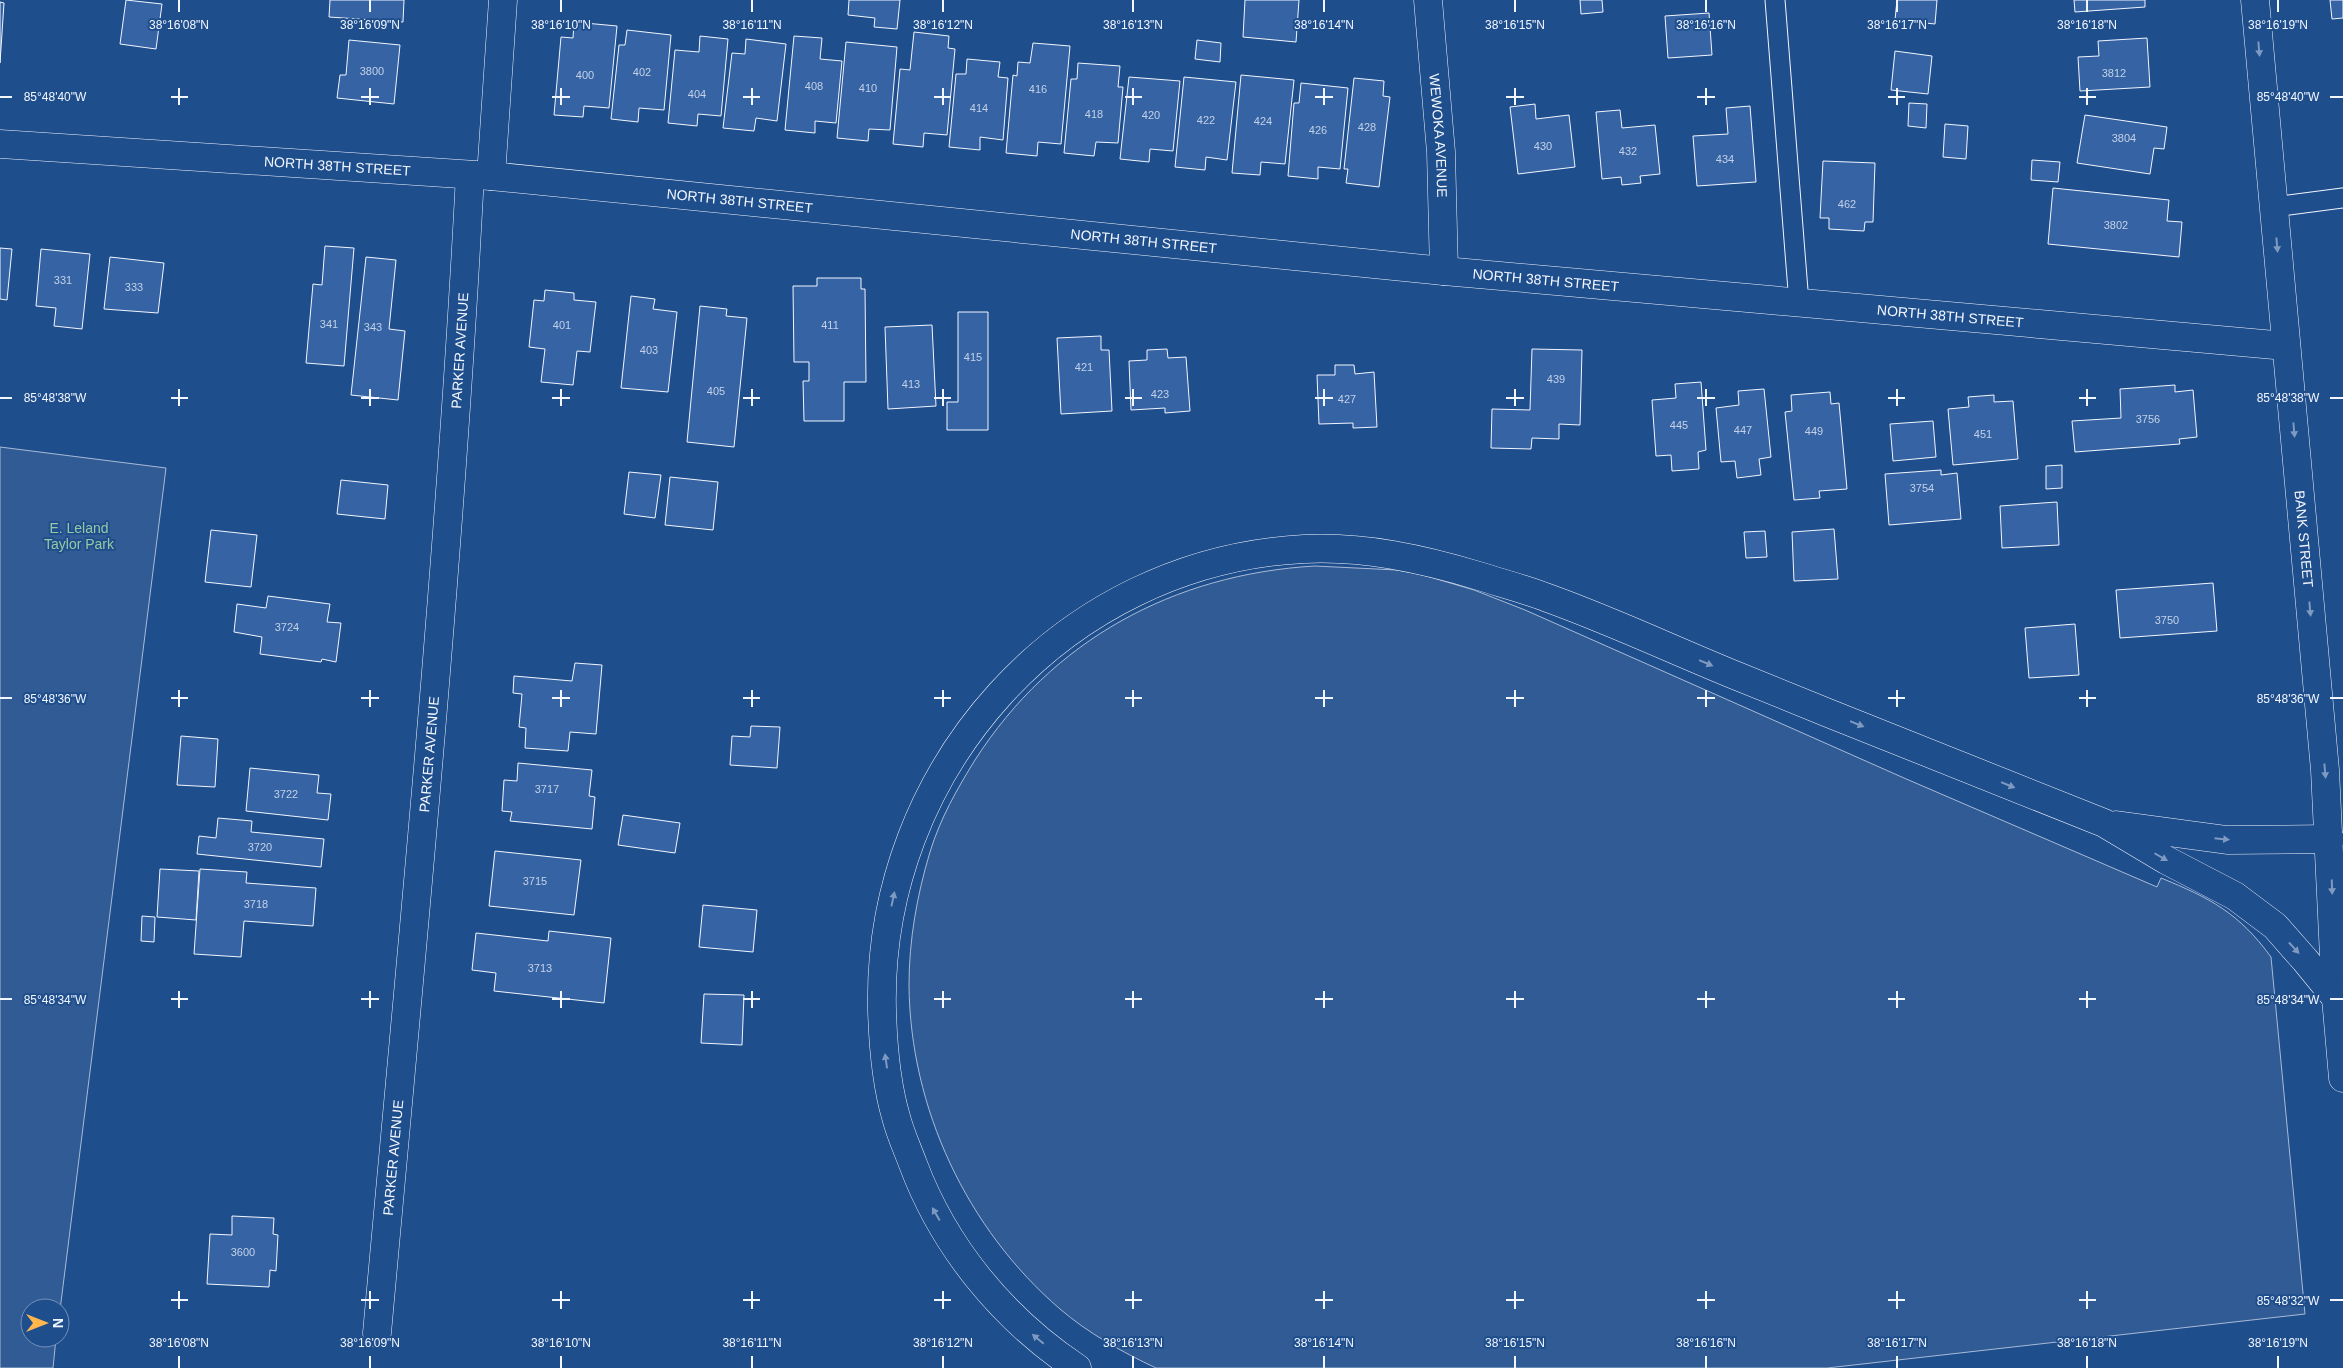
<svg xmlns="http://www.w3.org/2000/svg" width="2343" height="1368" font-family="Helvetica,sans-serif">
<rect width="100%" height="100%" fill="#1f4e8c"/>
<g fill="#305b95" stroke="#a8bbd7">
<polygon points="0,447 166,468 60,1310 60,1308 30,1308 30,1338 56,1338 53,1368 0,1368"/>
<path d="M1315 566 1397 570 1423 575 1474 590 1525 610 1904 778 2157 887 2161 878C2210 898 2239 913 2271 957L2305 1314 1827 1368H1156C1122 1352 1088 1333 1060 1309 967 1229 910 1108 909 985 909 940 917 895 930 852 940 819 957 789 975 760 1052 640 1174 574 1315 566Z"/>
</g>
<g fill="#3563a3" stroke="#f2f6ff">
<polygon points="126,0 162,4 156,49 120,44"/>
<polygon points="330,0 404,0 403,22 329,17"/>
<polygon points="849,0 900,0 897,29 874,27 875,18 848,15"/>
<polygon points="1245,0 1299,0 1296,42 1243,37"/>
<polygon points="1580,0 1602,0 1603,12 1581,14"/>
<polygon points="1897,0 1937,0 1935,24 1895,20"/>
<polygon points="2074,0 2145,0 2145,7 2075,12"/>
<polygon points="2330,0 2343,0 2343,18 2332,19"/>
<polygon points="0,2 4,3 0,63"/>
<polygon points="1709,13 1712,55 1668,58 1665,16"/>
<polygon points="574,22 617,26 609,108 584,106 583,117 554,115 561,37 573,38"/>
<polygon points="627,30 671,35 664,110 639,108 638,122 611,119 619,45 625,45"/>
<polygon points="914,32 949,36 948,48 955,49 947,135 924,133 923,147 893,144 900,69 910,70"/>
<polygon points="700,36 728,39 721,116 698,114 697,126 668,123 675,50 699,52"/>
<polygon points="794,36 822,38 820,59 842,61 836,123 815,121 815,133 785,130"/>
<polygon points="2147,38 2150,87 2080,91 2078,57 2099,56 2098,41"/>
<polygon points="746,39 786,44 777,121 756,118 754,131 723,128 732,53 745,54"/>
<polygon points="349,40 400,45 394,104 337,98 340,75 346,75"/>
<polygon points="1197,40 1221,43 1220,62 1195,59"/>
<polygon points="846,42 897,47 890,130 869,129 868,141 837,138"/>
<polygon points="1033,43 1070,46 1061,144 1038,142 1037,156 1006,153 1013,75 1017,76 1018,62 1030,63"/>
<polygon points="1895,51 1932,56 1928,94 1891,90"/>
<polygon points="967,59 1000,62 998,77 1008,78 1003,140 980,137 980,150 949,147 956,74 966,74"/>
<polygon points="1078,63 1120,66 1118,87 1123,87 1118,143 1096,142 1094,156 1064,153 1071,79 1077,79"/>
<polygon points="1241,75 1294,80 1285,164 1261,162 1260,175 1232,173"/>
<polygon points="1129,77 1180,81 1173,151 1150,149 1149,162 1120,159"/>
<polygon points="1184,77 1236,82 1227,160 1206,157 1205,170 1175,167"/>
<polygon points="1354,78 1384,81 1383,96 1390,97 1379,187 1346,183 1348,169 1344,169"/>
<polygon points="1301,83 1348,88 1340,169 1318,167 1318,179 1288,176 1294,103 1299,103"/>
<polygon points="1909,103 1927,104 1926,128 1908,126"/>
<polygon points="1535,104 1536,119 1569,115 1575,167 1518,174 1510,107"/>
<polygon points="1750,106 1756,182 1697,186 1693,136 1728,134 1726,108"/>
<polygon points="1620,110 1622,128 1655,125 1660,174 1640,176 1641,183 1622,185 1621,177 1602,179 1596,112"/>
<polygon points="2085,115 2167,127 2164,149 2154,148 2150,174 2077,163"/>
<polygon points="1945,124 1968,126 1966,159 1943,157"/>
<polygon points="2032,160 2060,162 2058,182 2031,180"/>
<polygon points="1823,161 1875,163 1873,222 1865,222 1864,231 1829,229 1829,218 1820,218"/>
<polygon points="2053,188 2169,200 2167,221 2182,222 2179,257 2048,244"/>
<polygon points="325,246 354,248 344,366 306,363 313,284 322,285"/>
<polygon points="0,248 12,249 7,300 0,299"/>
<polygon points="41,249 90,254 82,329 54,326 56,308 36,306"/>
<polygon points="110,257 164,263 158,313 104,309"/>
<polygon points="366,257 396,260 389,329 405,331 398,400 351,395"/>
<polygon points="817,278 861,278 861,289 865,289 866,382 844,382 844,421 804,421 803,381 809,381 809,362 794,362 793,286 817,286"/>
<polygon points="545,290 574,293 574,300 596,302 590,352 577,351 573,385 541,382 545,349 529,347 534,300 544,301"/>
<polygon points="631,296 655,299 653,309 677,312 668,392 621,388"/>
<polygon points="700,306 727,309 726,316 747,318 734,447 687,442"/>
<polygon points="958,312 988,312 988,430 947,430 947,402 958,402"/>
<polygon points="932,325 936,406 888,409 885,327"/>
<polygon points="1101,336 1101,350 1109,350 1112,411 1061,414 1057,338"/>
<polygon points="1167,349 1168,358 1186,357 1190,411 1165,413 1165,408 1131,410 1129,361 1147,360 1147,350"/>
<polygon points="1532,349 1582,350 1580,425 1559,424 1559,439 1532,438 1531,449 1491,448 1492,409 1530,410"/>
<polygon points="1335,365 1354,365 1355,374 1374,372 1377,427 1353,428 1353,423 1319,424 1317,375 1335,375"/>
<polygon points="1701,382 1706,450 1698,452 1699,469 1672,471 1671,455 1656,456 1652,400 1676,398 1675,384"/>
<polygon points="2175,385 2175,392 2193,390 2197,437 2179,439 2180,444 2075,452 2072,421 2121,418 2120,389"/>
<polygon points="1764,389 1771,457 1759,459 1761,475 1737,478 1735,461 1721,462 1716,408 1739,405 1738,391"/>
<polygon points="1830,392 1831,404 1839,403 1847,489 1819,491 1820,498 1794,500 1785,412 1792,411 1791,395"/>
<polygon points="1994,395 1994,402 2013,401 2018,459 1953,465 1948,409 1969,407 1968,397"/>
<polygon points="1933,421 1936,457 1893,461 1890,424"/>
<polygon points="2062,465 2062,488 2046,489 2046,466"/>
<polygon points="1941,470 1941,475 1957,473 1961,519 1889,525 1885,474"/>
<polygon points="629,472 661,475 655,518 624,514"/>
<polygon points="670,477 718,482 713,530 665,525"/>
<polygon points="341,480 388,485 385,519 337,514"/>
<polygon points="2057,502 2059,545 2002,548 2000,506"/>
<polygon points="1834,529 1838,579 1794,581 1792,532"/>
<polygon points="211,530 257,535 251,587 205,582"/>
<polygon points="1765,531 1767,557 1746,558 1744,532"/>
<polygon points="2213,583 2217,631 2120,638 2116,590"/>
<polygon points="268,596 330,604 327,622 341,623 336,662 322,659 321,662 260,654 262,637 234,632 237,604 266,608"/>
<polygon points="2075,624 2079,675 2029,678 2025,628"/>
<polygon points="575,663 602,665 596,734 570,732 568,751 525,748 526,728 519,727 522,694 513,693 514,676 572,681"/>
<polygon points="751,726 780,727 777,768 730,765 732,736 750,737"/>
<polygon points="181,736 218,739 215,787 177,785"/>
<polygon points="518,763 592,770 589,796 595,797 592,829 510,821 512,812 502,811 504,780 517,781"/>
<polygon points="250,768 319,775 317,793 331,794 328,820 246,811"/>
<polygon points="623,815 680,823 675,853 618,845"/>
<polygon points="218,818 252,821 251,832 324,839 321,867 197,854 199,836 216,838"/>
<polygon points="495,851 581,860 574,915 489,906"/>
<polygon points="160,869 199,871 196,920 157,917"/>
<polygon points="200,869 247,872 246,883 316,888 313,926 244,921 241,957 194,954"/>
<polygon points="703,905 757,910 753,952 699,947"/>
<polygon points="142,916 155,917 154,942 141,941"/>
<polygon points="549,931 611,938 604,1003 494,991 496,973 472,970 476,933 548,941"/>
<polygon points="704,994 744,995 742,1045 701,1043"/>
<polygon points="232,1216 274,1218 273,1234 278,1235 276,1271 270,1270 269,1287 207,1284 210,1234 232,1235"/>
</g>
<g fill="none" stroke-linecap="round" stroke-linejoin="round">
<defs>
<g id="lane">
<polyline points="1775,0 1799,303"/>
<polyline points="2274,207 2343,198"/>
</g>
<g id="street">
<path id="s1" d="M1428 0 1441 152 1444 271"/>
<polyline points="491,176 503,0"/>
<path id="s2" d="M377 1333C412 947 450 562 470 175"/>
</g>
<g id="secondary">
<path id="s3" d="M2255 0 2325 770 2336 998 2343 1078"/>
<path id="s4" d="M0 144 491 176 1444 271 2286 346"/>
</g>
<g id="highway">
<polyline points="2116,825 2227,840 2330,839"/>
<path d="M1077 1368C1003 1319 944 1247 913 1164 907 1148 900 1133 896 1117 886 1083 883 1045 882 1010 876 769 1063 561 1304 549 1364 546 1423 559 1479 576 1501 583 1524 589 1545 597 1610 620 1673 650 1737 676 1859 726 1982 774 2104 823L2166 860 2235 896 2275 926 2305 960 2336 998"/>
</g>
</defs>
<use href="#lane" stroke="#f2f6ff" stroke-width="21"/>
<use href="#street" stroke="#f2f6ff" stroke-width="29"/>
<use href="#secondary" stroke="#f2f6ff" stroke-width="29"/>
<use href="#highway" stroke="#f2f6ff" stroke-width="29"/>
<use href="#lane" stroke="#1f4e8c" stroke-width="19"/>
<use href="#street" stroke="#1f4e8c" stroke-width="28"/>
<use href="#secondary" stroke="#1f4e8c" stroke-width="28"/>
<use href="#highway" stroke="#1f4e8c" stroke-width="28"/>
</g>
<defs><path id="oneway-solid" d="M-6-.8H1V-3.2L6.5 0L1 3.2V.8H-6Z" transform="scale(1.25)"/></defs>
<g fill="#7e9ac0">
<use href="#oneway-solid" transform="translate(2259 49) rotate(85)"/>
<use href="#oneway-solid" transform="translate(2277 245) rotate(85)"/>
<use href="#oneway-solid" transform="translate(2294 430) rotate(85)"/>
<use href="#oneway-solid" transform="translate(2310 609) rotate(85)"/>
<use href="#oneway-solid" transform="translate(1706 663) rotate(23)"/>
<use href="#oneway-solid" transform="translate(1857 724) rotate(22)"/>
<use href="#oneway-solid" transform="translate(2325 771) rotate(85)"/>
<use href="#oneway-solid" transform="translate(2008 785) rotate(22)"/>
<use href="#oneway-solid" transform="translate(2222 839) rotate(6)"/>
<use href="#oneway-solid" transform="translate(2161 857) rotate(30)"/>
<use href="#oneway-solid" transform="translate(2332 887) rotate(88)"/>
<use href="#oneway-solid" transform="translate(893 899) rotate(-78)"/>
<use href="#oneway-solid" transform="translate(2294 948) rotate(47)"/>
<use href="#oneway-solid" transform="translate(886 1061) rotate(-98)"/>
<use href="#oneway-solid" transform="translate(936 1214) rotate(-120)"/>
<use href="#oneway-solid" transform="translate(1038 1339) rotate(-140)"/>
</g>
<path fill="none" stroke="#f2f6ff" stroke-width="2" d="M179 0V12M370 0V12M561 0V12M752 0V12M943 0V12M1133 0V12M1324 0V12M1515 0V12M1706 0V12M1897 0V12M2087 0V12M2278 0V12M179 88V105M370 88V105M561 88V105M752 88V105M943 88V105M1133 88V105M1324 88V105M1515 88V105M1706 88V105M1897 88V105M2087 88V105M0 97H12M171 97H188M361 97H379M552 97H570M743 97H760M934 97H951M1125 97H1142M1315 97H1333M1506 97H1524M1697 97H1715M1888 97H1905M2079 97H2096M2330 97H2343M179 389V406M370 389V406M561 389V406M752 389V406M943 389V406M1133 389V406M1324 389V406M1515 389V406M1706 389V406M1897 389V406M2087 389V406M0 398H12M171 398H188M361 398H379M552 398H570M743 398H760M934 398H951M1125 398H1142M1315 398H1333M1506 398H1524M1697 398H1715M1888 398H1905M2079 398H2096M2330 398H2343M179 690V707M370 690V707M561 690V707M752 690V707M943 690V707M1133 690V707M1324 690V707M1515 690V707M1706 690V707M1897 690V707M2087 690V707M0 698H12M171 698H188M361 698H379M552 698H570M743 698H760M934 698H951M1125 698H1142M1315 698H1333M1506 698H1524M1697 698H1715M1888 698H1905M2079 698H2096M2330 698H2343M179 991V1008M370 991V1008M561 991V1008M752 991V1008M943 991V1008M1133 991V1008M1324 991V1008M1515 991V1008M1706 991V1008M1897 991V1008M2087 991V1008M0 999H12M171 999H188M361 999H379M552 999H570M743 999H760M934 999H951M1125 999H1142M1315 999H1333M1506 999H1524M1697 999H1715M1888 999H1905M2079 999H2096M2330 999H2343M179 1291V1309M370 1291V1309M561 1291V1309M752 1291V1309M943 1291V1309M1133 1291V1309M1324 1291V1309M1515 1291V1309M1706 1291V1309M1897 1291V1309M2087 1291V1309M171 1300H188M361 1300H379M552 1300H570M743 1300H760M934 1300H951M1125 1300H1142M1315 1300H1333M1506 1300H1524M1697 1300H1715M1888 1300H1905M2079 1300H2096M2330 1300H2343M179 1356V1368M370 1356V1368M561 1356V1368M752 1356V1368M943 1356V1368M1133 1356V1368M1324 1356V1368M1515 1356V1368M1706 1356V1368M1897 1356V1368M2087 1356V1368M2278 1356V1368"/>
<g text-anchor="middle" stroke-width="4" stroke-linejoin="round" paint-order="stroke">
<g font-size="11" fill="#c3d1e8">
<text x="372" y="75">3800</text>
<text x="642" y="76">402</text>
<text x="2114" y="77">3812</text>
<text x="585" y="79">400</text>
<text x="814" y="90">408</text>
<text x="868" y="92">410</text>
<text x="1038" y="93">416</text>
<text x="697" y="98">404</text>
<text x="979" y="112">414</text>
<text x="1094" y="118">418</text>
<text x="1151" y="119">420</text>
<text x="1206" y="124">422</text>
<text x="1263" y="125">424</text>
<text x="1367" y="131">428</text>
<text x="1318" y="134">426</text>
<text x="2124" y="142">3804</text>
<text x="1543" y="150">430</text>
<text x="1628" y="155">432</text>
<text x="1725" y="163">434</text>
<text x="1847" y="208">462</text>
<text x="2116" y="229">3802</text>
<text x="63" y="284">331</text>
<text x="134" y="291">333</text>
<text x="329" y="328">341</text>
<text x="562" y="329">401</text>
<text x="830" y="329">411</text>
<text x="373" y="331">343</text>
<text x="649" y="354">403</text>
<text x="973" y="361">415</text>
<text x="1084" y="371">421</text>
<text x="1556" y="383">439</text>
<text x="911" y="388">413</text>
<text x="716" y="395">405</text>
<text x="1160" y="398">423</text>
<text x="1347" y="403">427</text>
<text x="2148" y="423">3756</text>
<text x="1679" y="429">445</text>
<text x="1743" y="434">447</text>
<text x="1814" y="435">449</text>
<text x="1983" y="438">451</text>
<text x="1922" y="492">3754</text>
<text x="2167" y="624">3750</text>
<text x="287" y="631">3724</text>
<text x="547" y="793">3717</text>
<text x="286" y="798">3722</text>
<text x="260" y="851">3720</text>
<text x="535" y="885">3715</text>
<text x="256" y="908">3718</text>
<text x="540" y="972">3713</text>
<text x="243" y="1256">3600</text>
</g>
<g font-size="14" fill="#f2f6ff" stroke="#1f4e8c">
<text dy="5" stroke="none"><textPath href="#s1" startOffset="136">WEWOKA AVENUE</textPath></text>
<text dy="5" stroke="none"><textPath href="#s4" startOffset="338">NORTH 38TH STREET</textPath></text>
<text dy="5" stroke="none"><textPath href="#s4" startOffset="742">NORTH 38TH STREET</textPath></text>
<text dy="5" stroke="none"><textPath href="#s4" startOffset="1148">NORTH 38TH STREET</textPath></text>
<text dy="5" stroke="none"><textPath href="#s4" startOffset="1552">NORTH 38TH STREET</textPath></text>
<text dy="5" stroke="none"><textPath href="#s4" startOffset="1958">NORTH 38TH STREET</textPath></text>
<text dy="5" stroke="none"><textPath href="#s2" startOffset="986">PARKER AVENUE</textPath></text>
<text dy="5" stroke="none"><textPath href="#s3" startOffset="541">BANK STREET</textPath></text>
<text dy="5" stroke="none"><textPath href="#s2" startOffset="581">PARKER AVENUE</textPath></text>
<text dy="5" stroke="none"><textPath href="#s2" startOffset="176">PARKER AVENUE</textPath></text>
</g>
<g font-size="14" fill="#97c8a6" stroke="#1f4e8c">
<text x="79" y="533">E. Leland<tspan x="79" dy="16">Taylor Park</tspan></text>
</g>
</g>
<g font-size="12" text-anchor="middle" fill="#f2f6ff" stroke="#1f4e8c" stroke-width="4" stroke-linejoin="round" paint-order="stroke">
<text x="179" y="29">38°16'08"N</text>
<text x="370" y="29">38°16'09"N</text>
<text x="561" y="29">38°16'10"N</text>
<text x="752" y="29">38°16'11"N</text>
<text x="943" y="29">38°16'12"N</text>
<text x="1133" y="29">38°16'13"N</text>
<text x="1324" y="29">38°16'14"N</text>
<text x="1515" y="29">38°16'15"N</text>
<text x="1706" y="29">38°16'16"N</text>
<text x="1897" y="29">38°16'17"N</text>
<text x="2087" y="29">38°16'18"N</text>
<text x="2278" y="29">38°16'19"N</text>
<text x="2288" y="101">85°48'40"W</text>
<text x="55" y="101">85°48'40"W</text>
<text x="2288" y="402">85°48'38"W</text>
<text x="55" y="402">85°48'38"W</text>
<text x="2288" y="703">85°48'36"W</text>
<text x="55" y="703">85°48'36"W</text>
<text x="2288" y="1004">85°48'34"W</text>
<text x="55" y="1004">85°48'34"W</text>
<text x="2288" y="1305">85°48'32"W</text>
<text x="179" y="1347">38°16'08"N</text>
<text x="370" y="1347">38°16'09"N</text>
<text x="561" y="1347">38°16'10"N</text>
<text x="752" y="1347">38°16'11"N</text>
<text x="943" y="1347">38°16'12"N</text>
<text x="1133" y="1347">38°16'13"N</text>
<text x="1324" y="1347">38°16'14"N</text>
<text x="1515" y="1347">38°16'15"N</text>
<text x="1706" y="1347">38°16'16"N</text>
<text x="1897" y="1347">38°16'17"N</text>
<text x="2087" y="1347">38°16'18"N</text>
<text x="2278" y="1347">38°16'19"N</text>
</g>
<g transform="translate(45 1323) rotate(90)"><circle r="24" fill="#1f4e8c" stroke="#7391ba"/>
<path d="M0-4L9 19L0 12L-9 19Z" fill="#ffb74d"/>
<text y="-8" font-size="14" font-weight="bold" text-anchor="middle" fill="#f2f6ff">N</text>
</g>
</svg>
